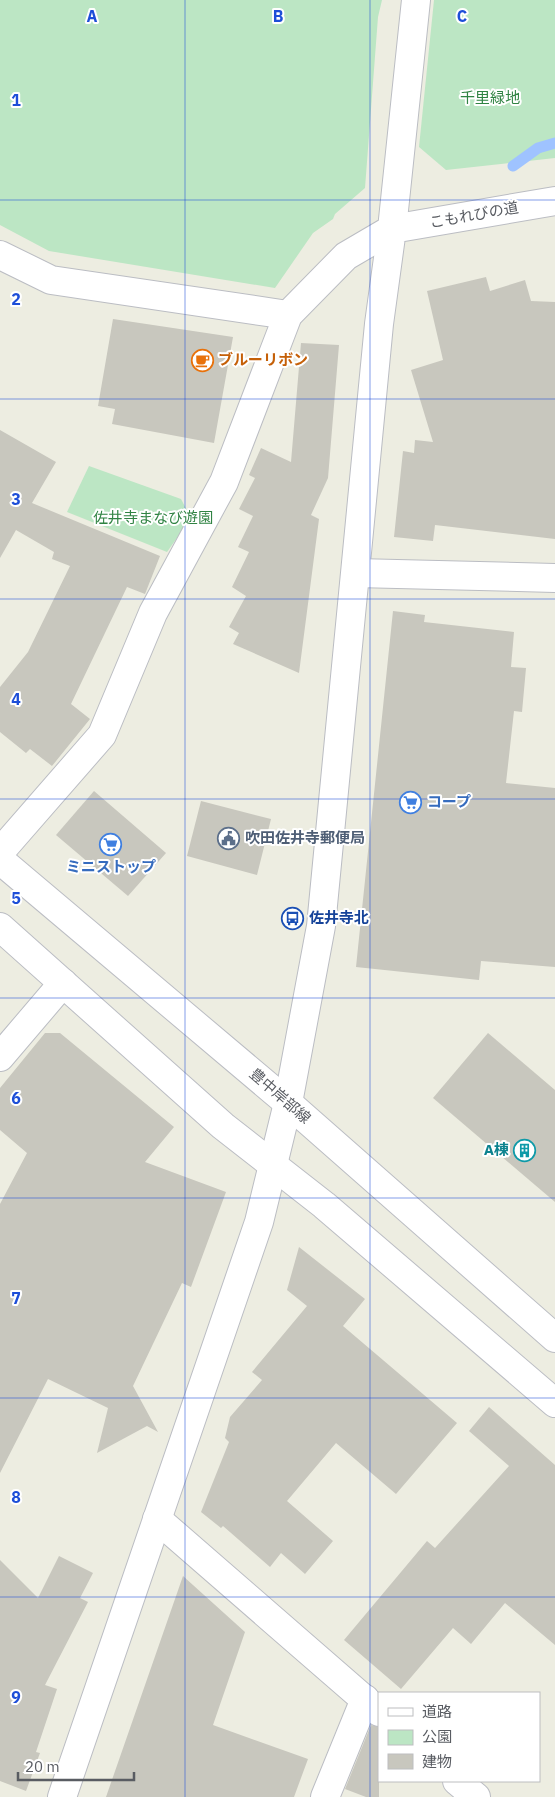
<svg xmlns="http://www.w3.org/2000/svg" width="555" height="1797" font-family="'IBM Plex Sans','Noto Sans JP',sans-serif">
<rect width="100%" height="100%" fill="#edede1"/>
<g fill="#bce6c4">
<polygon points="0,0 382,0 378,17 365,188 335,214 333,219 313,233 275,288 49,251 0,225"/>
<polygon points="434,0 555,0 555,158 446,170 419,147"/>
<polygon points="89,466 181,499 191,518 167,552 67,512"/>
</g>
<g fill="none" stroke-linecap="round" stroke-linejoin="round">
<polyline stroke="#9fc3ff" stroke-width="11" points="513,166 538,148 555,143"/>
</g>
<g fill="#c8c7be">
<polygon points="486,277 490,291 525,280 531,301 555,302 555,539 435,525 433,541 394,537 403,451 414,453 415,440 433,442 411,370 443,360 427,291"/>
<polygon points="113,319 233,337 214,443 112,424 115,409 98,406"/>
<polygon points="301,343 339,345 328,478 311,515 319,519 299,673 233,644 239,633 229,627 246,596 232,587 249,552 238,547 253,516 239,509 255,478 249,475 261,448 291,462"/>
<polygon points="0,430 56,462 32,503 160,556 145,594 127,587 71,704 90,719 52,766 30,749 26,753 0,732 0,687 28,652 70,566 52,559 54,552 16,530 0,558"/>
<polygon points="393,611 425,615 424,622 514,632 511,667 526,668 522,712 514,711 506,783 555,788 555,967 481,961 479,980 356,967"/>
<polygon points="94,791 166,853 128,896 56,835"/>
<polygon points="201,801 271,819 257,875 187,856"/>
<polygon points="45,1033 60,1033 174,1127 145,1162 226,1192 191,1287 182,1283 133,1386 158,1432 147,1426 97,1453 108,1408 48,1379 0,1473 0,1204 27,1153 0,1130 0,1088"/>
<polygon points="488,1033 555,1090 555,1202 433,1098"/>
<polygon points="299,1247 365,1299 343,1326 457,1423 396,1494 336,1443 287,1501 333,1541 305,1574 281,1553 270,1567 223,1526 221,1528 201,1512 229,1442 225,1438 230,1417 262,1380 252,1372 307,1306 287,1290"/>
<polygon points="489,1407 555,1465 555,1645 505,1603 471,1644 453,1628 401,1689 344,1640 427,1541 435,1548 509,1466 469,1431"/>
<polygon points="59,1556 93,1573 80,1598 88,1602 45,1685 57,1689 36,1752 40,1753 26,1791 0,1781 0,1560 38,1598"/>
<polygon points="183,1576 245,1632 213,1725 308,1759 294,1797 106,1797"/>
<polygon points="371,1725 379,1727 379,1797 366,1797 345,1789"/>
</g>
<g fill="none" stroke-linecap="round" stroke-linejoin="round">
<defs>
<g id="minor">
<polyline points="0,255 51,280 288,315"/>
<polyline points="356,573 555,578"/>
<polyline points="0,852 102,735 153,613 224,482 288,315 346,256 392,229 416,0"/>
<polyline points="0,1057 63,983"/>
<polyline points="157,1519 379,1712"/>
<polyline points="457,1781 476,1797"/>
<polyline points="325,1797 365,1699"/>
</g>
<g id="tertiary">
<polyline points="0,860 288,1103 555,1338"/>
<polyline points="0,927 223,1126 324,1205 555,1403"/>
<polyline points="62,1797 259,1222 288,1103 321,926 379,324 392,229 555,201"/>
</g>
</defs>
<use href="#minor" stroke="#bbbdc3" stroke-width="30"/>
<use href="#tertiary" stroke="#bbbdc3" stroke-width="30"/>
<use href="#minor" stroke="#fff" stroke-width="28"/>
<use href="#tertiary" stroke="#fff" stroke-width="28"/>
</g>
<path fill="none" stroke="#1d4ed8" stroke-width="1" stroke-opacity="0.55" d="M185 0V1797M370 0V1797M0 200H555M0 399H555M0 599H555M0 799H555M0 998H555M0 1198H555M0 1398H555M0 1597H555"/>
<defs>
<symbol id="cafe-ring" viewBox="-11 -11 22 22"><circle r="9.5" fill="#fff" stroke="#e8710a" stroke-width="1.5"/><path d="M-5.5-4.5H6V0H3Q3 3.5 0 3.5H-2.5Q-5.5 3.5-5.5 0ZM3-3.2v2h1.7v-2ZM-6 4.5H4V6H-6Z" fill="#e8710a"/></symbol>
<symbol id="supermarket-ring" viewBox="-11 -11 22 22"><circle r="9.5" fill="#fff" stroke="#3f7fe0" stroke-width="1.5"/><path d="M-6-5.5h2.5l.6 2H6L4.5 2H-2.5L-4.4-4H-6ZM-1.5 3.2a1.3 1.3 0 1 0 .1 0ZM3 3.2a1.3 1.3 0 1 0 .1 0Z" fill="#3f7fe0"/></symbol>
<symbol id="civic-ring" viewBox="-11 -11 22 22"><circle r="9.5" fill="#fff" stroke="#5c6f8a" stroke-width="1.5"/><path d="M-.6-6.5H3V-4.5H.6V-3L4-1V1h2V6H-6V1h2V-1L-.6-3ZM-1.2 2.5V6h2.4V2.5Z" fill="#5c6f8a"/></symbol>
<symbol id="bus-ring" viewBox="-11 -11 22 22"><circle r="9.5" fill="#fff" stroke="#1a4fb4" stroke-width="1.5"/><path d="M-5-6H5V4H4V6H2V4H-2V6H-4V4H-5ZM-3.5-4V0h7V-4ZM-3.5 1.2v1.5H-2V1.2ZM2 1.2v1.5H3.5V1.2Z" fill="#1a4fb4"/></symbol>
<symbol id="building-ring" viewBox="-11 -11 22 22"><circle r="9.5" fill="#fff" stroke="#0f9aa8" stroke-width="1.5"/><path d="M-4-6H4V6H1V3H-1V6H-4ZM-2.5-4.3h1.7v1.8h-1.7ZM.8-4.3h1.7v1.8H.8ZM-2.5-1h1.7V.8h-1.7ZM.8-1h1.7V.8H.8Z" fill="#0f9aa8"/></symbol>
</defs>
<g fill-rule="evenodd">
<use href="#cafe-ring" x="190" y="348" width="25" height="25"/>
<use href="#supermarket-ring" x="398" y="790" width="25" height="25"/>
<use href="#civic-ring" x="216" y="826" width="25" height="25"/>
<use href="#supermarket-ring" x="98" y="832" width="25" height="25"/>
<use href="#bus-ring" x="280" y="906" width="25" height="25"/>
<use href="#building-ring" x="512" y="1138" width="25" height="25"/>
</g>
<g text-anchor="middle" stroke-width="4" stroke-linejoin="round" paint-order="stroke">
<g font-size="15" fill="#308343" stroke="#fff">
<text x="490" y="103">千里緑地</text>
<text x="153" y="523">佐井寺まなび遊園</text>
</g>
<g font-size="15" fill="#595c62" stroke="#fff">
<text transform="translate(474 215) rotate(-10)" y="5">こもれびの道</text>
<text transform="translate(280 1096) rotate(41)" y="5">豊中岸部線</text>
</g>
<g font-size="15" font-weight="bold" fill="#c56008" stroke="#fff" text-anchor="start">
<text x="218" y="365">ブルーリボン</text>
</g>
<g font-size="15" font-weight="bold" fill="#366cbe" stroke="#fff" text-anchor="start">
<text x="427" y="807">コープ</text>
<text x="111" y="872" text-anchor="middle">ミニストップ</text>
</g>
<g font-size="15" font-weight="bold" fill="#4e5e75" stroke="#fff" text-anchor="start">
<text x="245" y="843">吹田佐井寺郵便局</text>
</g>
<g font-size="15" font-weight="bold" fill="#164399" stroke="#fff" text-anchor="start">
<text x="309" y="923">佐井寺北</text>
</g>
<g font-size="15" font-weight="bold" fill="#0d838f" stroke="#fff" text-anchor="end">
<text x="509" y="1155">A棟</text>
</g>
</g>
<g font-size="16" text-anchor="middle" font-weight="bold" fill="#1d4ed8" stroke="#fff" stroke-width="4" stroke-linejoin="round" paint-order="stroke">
<text x="92" y="22">A</text>
<text x="278" y="22">B</text>
<text x="462" y="22">C</text>
<text x="16" y="106">1</text>
<text x="16" y="305">2</text>
<text x="16" y="505">3</text>
<text x="16" y="705">4</text>
<text x="16" y="904">5</text>
<text x="16" y="1104">6</text>
<text x="16" y="1304">7</text>
<text x="16" y="1503">8</text>
<text x="16" y="1703">9</text>
</g>
<rect x="378" y="1692" width="162" height="90" fill="#ffffff" stroke="#bdbec0"/>
<rect x="388" y="1708" width="25" height="8" fill="#ffffff" stroke="#bdbec0"/>
<text x="422" y="1717" font-size="15" fill="#595c62">道路</text>
<rect x="388" y="1730" width="25" height="15" fill="#bce6c4" stroke="#bdbec0"/>
<text x="422" y="1742" font-size="15" fill="#595c62">公園</text>
<rect x="388" y="1754" width="25" height="15" fill="#c8c7be" stroke="#bdbec0"/>
<text x="422" y="1767" font-size="15" fill="#595c62">建物</text>
<path d="M18 1772v8h116v-8" fill="none" stroke="#595c62" stroke-width="2.5"/>
<text x="25" y="1772" font-size="15" fill="#595c62" stroke="#ffffff" stroke-width="4" paint-order="stroke">20 m</text>
</svg>
